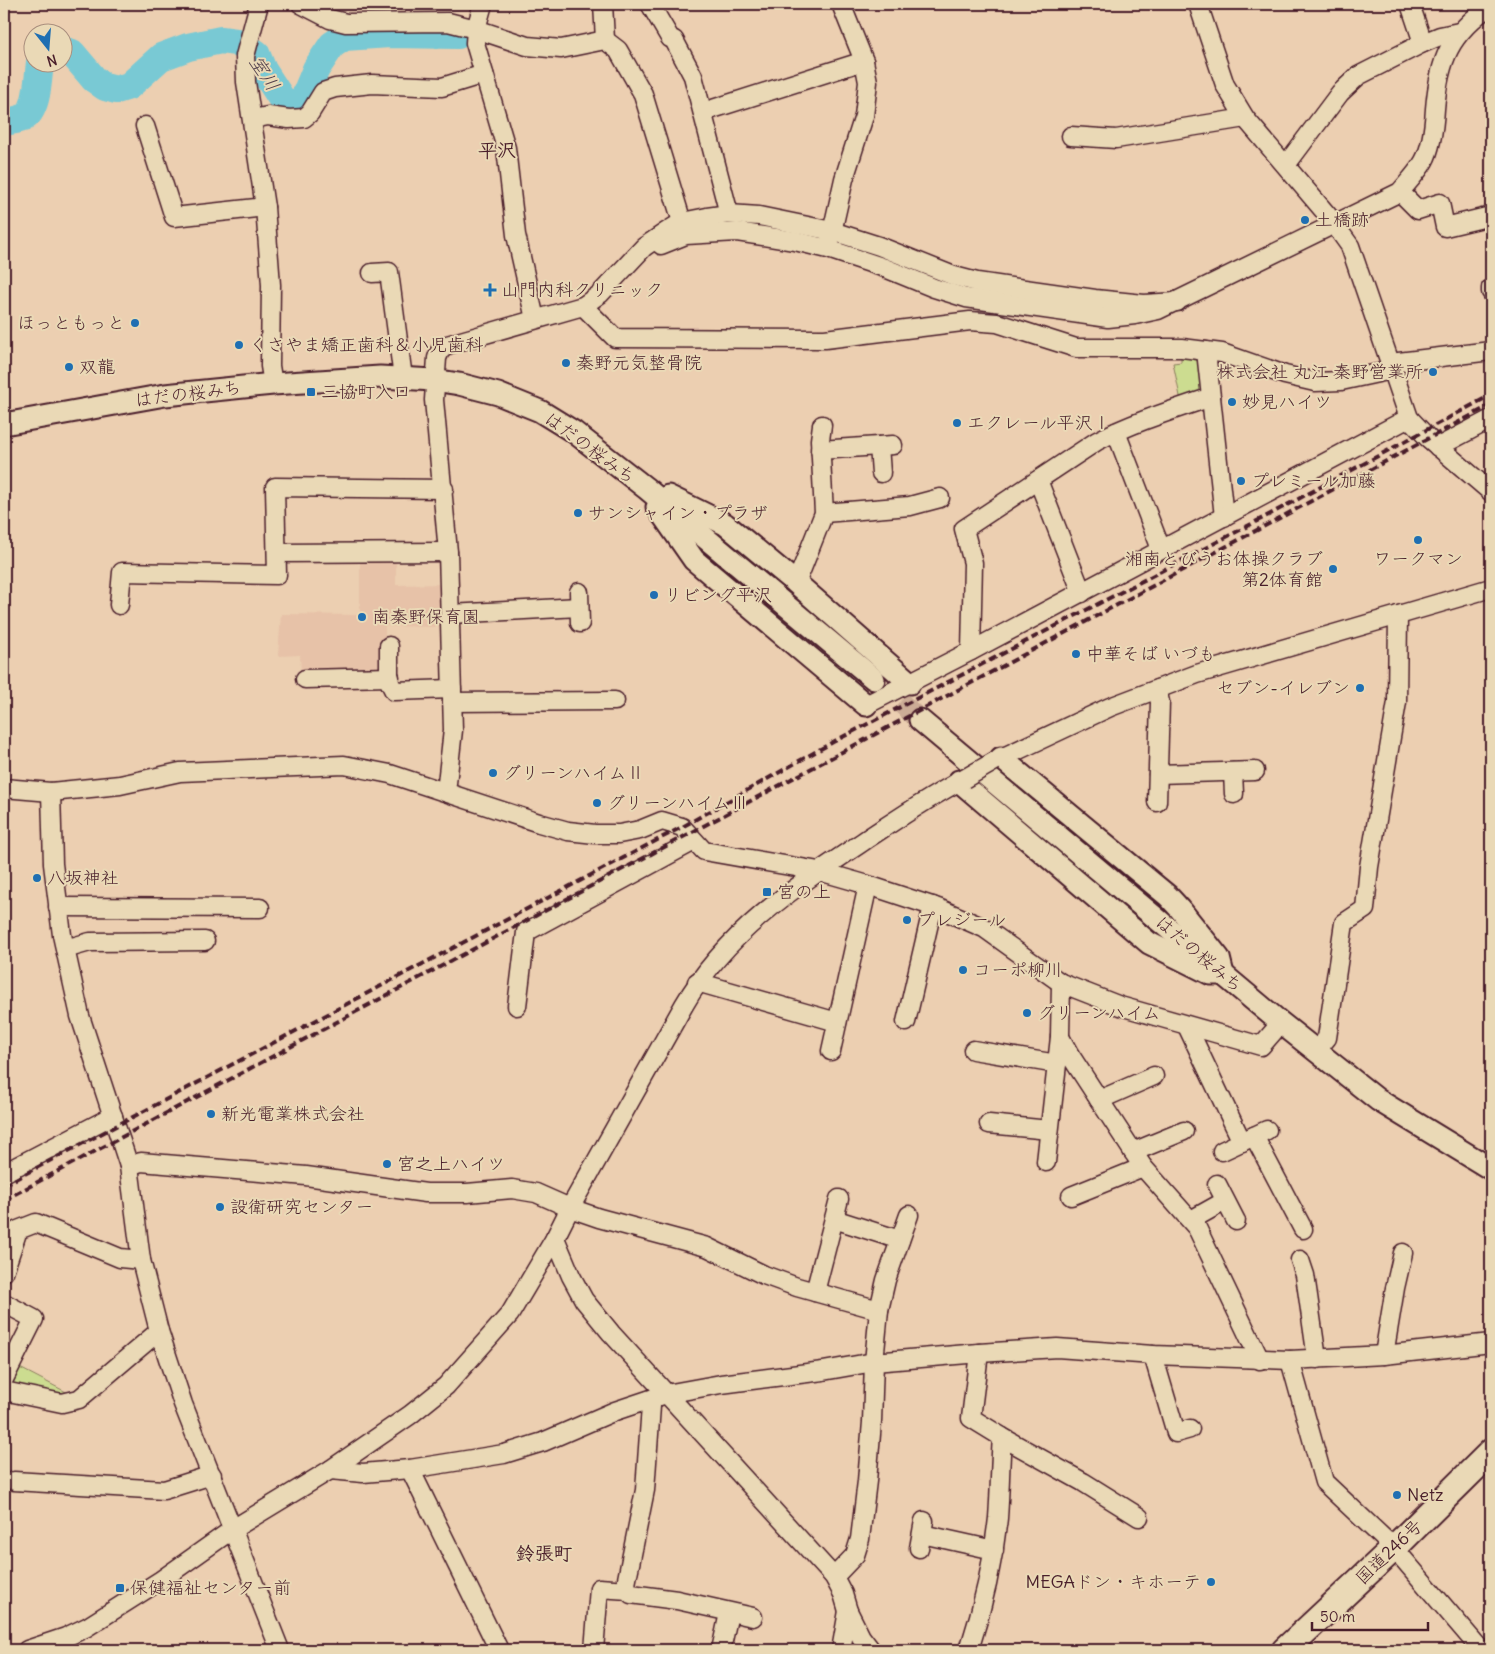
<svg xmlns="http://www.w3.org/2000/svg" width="1495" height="1654" font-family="Delius,'Klee One',sans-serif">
<rect width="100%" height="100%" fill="#eccfb1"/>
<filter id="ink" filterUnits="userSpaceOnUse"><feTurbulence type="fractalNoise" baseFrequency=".02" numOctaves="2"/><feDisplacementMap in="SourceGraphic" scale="10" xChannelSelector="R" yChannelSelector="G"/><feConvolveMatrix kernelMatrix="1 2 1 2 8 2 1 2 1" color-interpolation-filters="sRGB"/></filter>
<g filter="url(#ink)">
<polygon fill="#e7c2a8" points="360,558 396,558 396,585 443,584 444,619 439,625 435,624 435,627 385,626 385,668 380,673 301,673 300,655 278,656 281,614 360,615"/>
<g fill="#ccdc90" stroke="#8b7e5e">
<polygon points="1181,353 1198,354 1206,392 1181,401 1173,363 1181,362"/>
<polygon points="16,1366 70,1394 64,1396 13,1387 9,1380"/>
</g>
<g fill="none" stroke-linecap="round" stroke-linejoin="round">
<g stroke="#79c9d4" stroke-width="28">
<polyline points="62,50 72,53 94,79 105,87 116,90 129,86 161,57 188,47 221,40 236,42 256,53 263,70 283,101 295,106 304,98 316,69 332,45 344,37 390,34 458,35"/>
<path d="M4 122C10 121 18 120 23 118 38 111 38 77 40 62"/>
</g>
<polyline stroke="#ccac96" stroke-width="21" stroke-dasharray="21 11" stroke-linecap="butt" points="876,681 920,720"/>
<defs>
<g id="minor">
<polyline points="259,4 245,56 246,82 265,207 271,285 270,366 273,384"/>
<polyline points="301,4 330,19 346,23 448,22 476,29 527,46 561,49 605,40 618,50 643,94 685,232"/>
<polyline points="483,4 476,29 475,43 506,148 516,235 535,319"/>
<polyline points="603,4 605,40"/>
<polyline points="650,4 670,38 674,40 693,76 729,214"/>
<polyline points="1198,4 1225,85 1245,118 1330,218 1350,246 1409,418 1428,438 1491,492"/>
<polyline points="1410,4 1423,43"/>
<polyline points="703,112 864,61"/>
<polyline points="253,119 268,116 289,119 304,118 310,113 323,92 335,88 372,84 442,87 484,74"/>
<polyline points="145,126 174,217 265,207"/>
<polyline points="1071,136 1116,139 1245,118"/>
<polyline points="1286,165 1340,93 1358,76 1423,43 1440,36 1459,32"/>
<polyline points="1400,192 1418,210 1440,203 1445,227 1491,216"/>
<polyline points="830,241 844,179 864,116 868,82 864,61 841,4"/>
<path d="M661 245 686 235 737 232 795 241 828 249 885 268 934 288 966 298 1108 318 1135 315 1158 310 1400 192C1408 182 1418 172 1424 161 1432 147 1434 125 1435 109 1439 59 1450 34 1491 5"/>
<polyline points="372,273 389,272 403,378"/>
<polyline points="1491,288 1491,292"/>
<polyline points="583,306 615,338 825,339 970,321 997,323 1076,348 1182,348 1222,353 1285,375 1315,382 1341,381 1392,370"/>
<polyline points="1206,351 1224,517"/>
<polyline points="1390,363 1491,351"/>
<polyline points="1116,432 1161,549"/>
<polyline points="879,446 881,473"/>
<polyline points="1438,447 1491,419"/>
<polyline points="820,450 893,445"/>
<polyline points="1038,480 1082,593"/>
<polyline points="824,513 910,506 940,498"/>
<polyline points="277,553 448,552"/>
<polyline points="795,582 799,576 824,513 820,440 822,425"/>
<polyline points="579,592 580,623"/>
<polyline points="119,605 122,572 277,575 275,487 444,489"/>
<polyline points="450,614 579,607"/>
<polyline points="389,646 389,681 394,691 452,689"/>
<path d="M971 651 973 563 964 529 1097 441C1134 422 1173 410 1211 397"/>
<polyline points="305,679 390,677"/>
<polyline points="452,702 615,701"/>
<polyline points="866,705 971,651 1409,418"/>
<polyline points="995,761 1110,707 1197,674 1491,588"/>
<polyline points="1233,772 1234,794"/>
<polyline points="1158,774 1255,771"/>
<polyline points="4,788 51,792 120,785 180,772 344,765 390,774 539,823 568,831 595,834 619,834 640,830 662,821 682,827 704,851 819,871 868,885 938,908 984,928 1061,983 1120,1006 1261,1046 1281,1023"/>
<polyline points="51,792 53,864 62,935 80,1016 129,1166 141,1260 159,1331 183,1404 280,1650"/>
<polyline points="446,792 453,730 448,552 434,400 437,358 440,351 447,345 583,306 600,294 644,247 666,232 682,222 707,217 729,214 759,216 832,231 879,246 954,276 977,282 1095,299 1144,304 1177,302"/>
<polyline points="1157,802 1160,702 1157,689"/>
<polyline points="58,907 260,908"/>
<polyline points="65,949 90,942 205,941"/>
<polyline points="697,982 837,1022"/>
<polyline points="517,1006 526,932 694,841"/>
<polyline points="906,1022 933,906"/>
<polyline points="1187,1026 1242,1142"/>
<polyline points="1060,1037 1070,1055 1143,1167 1197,1228 1260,1360"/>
<polyline points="973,1050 1057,1064"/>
<polyline points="831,1051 868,885"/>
<polyline points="1316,1051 1327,1038 1344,923 1365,909 1369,867 1397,702 1398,615"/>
<polyline points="1099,1100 1154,1076"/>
<polyline points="989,1124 1049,1130"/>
<polyline points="1254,1136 1303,1229"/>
<polyline points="1222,1151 1267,1130"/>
<polyline points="1133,1152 1184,1131"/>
<polyline points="1046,1162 1060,1037 1061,983"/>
<polyline points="129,1166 141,1162 306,1176 426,1193 467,1193 512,1189 536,1193 570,1208 599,1218 707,1247 764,1275 797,1287 879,1310"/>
<polyline points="4,1173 113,1116"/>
<polyline points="1217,1184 1236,1221"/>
<polyline points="1071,1196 1143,1167"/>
<polyline points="834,1219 900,1240"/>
<polyline points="1191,1220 1225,1201"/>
<polyline points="555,1238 571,1276 584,1300 611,1333 834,1577 843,1594 848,1611 861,1637 871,1650"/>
<polyline points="1300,1260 1305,1275 1317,1359"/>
<polyline points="4,1272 18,1230 36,1223 120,1258 141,1260"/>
<polyline points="815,1292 839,1199"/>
<polyline points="4,1303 34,1319 4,1379"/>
<polyline points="979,1353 971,1418 1002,1437 1083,1482 1139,1517"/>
<polyline points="1153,1355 1176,1433 1190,1429"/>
<polyline points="1384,1355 1395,1288 1403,1253"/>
<polyline points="1290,1360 1324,1482 1394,1548 1481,1650"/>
<polyline points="4,1391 62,1403 79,1399 159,1331"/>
<polyline points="410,1469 499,1650"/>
<polyline points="330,1470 363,1473 410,1469 504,1454 543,1442 615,1411 666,1394 721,1384 823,1371 874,1362 979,1353 1057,1348 1153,1355 1290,1360 1384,1355 1491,1343"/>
<polyline points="14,1481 164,1490 212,1475"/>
<polyline points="922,1534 994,1550"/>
<polyline points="919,1548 924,1521"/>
<polyline points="834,1577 855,1555 860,1539 867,1481 872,1422 874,1362 879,1310 886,1280 909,1215"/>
<polyline points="628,1590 626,1584 645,1490 651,1406 649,1400"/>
<path d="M27 1650 66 1637 87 1627 161 1580 233 1529 330 1470 410 1415 446 1386 510 1314 555 1238 570 1208 684 1005C726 932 795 887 864 841 896 820 929 797 964 779"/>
<polyline points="594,1650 599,1588 628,1590 631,1594 677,1600 753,1617"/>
<polyline points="721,1650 729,1613"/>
<polyline points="841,1650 848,1611"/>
<path d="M969 1650C983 1607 993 1563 998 1518 1000 1492 1000 1464 1002 1437"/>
</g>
<g id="major">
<polyline points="4,424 165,395 273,384 380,377 434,380 459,384 498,394 540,411 574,432 647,489 874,679"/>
<polyline points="668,496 725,524 795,582 910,683"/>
<polyline points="657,507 694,560 866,705"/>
<polyline points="920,720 1281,1023 1378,1100 1491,1169"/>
<polyline points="959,781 1149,943 1211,974 1223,974 1219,958 1180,909 1168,896 1001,758"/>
</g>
<polyline id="highway" points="1285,1650 1394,1548 1491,1452"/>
</defs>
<use href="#minor" stroke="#4a1f2b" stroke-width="21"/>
<use href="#major" stroke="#4a1f2b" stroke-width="25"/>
<use href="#highway" stroke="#4a1f2b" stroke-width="29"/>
<use href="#minor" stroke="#ead9b6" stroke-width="18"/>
<use href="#major" stroke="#ead9b6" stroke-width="21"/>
<use href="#highway" stroke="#ead9b6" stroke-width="25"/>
<g stroke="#4a1f2b" stroke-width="4" stroke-dasharray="8 4" stroke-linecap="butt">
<polyline points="4,1185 682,827 833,742 1263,518 1491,395"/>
<polyline points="4,1200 1491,405"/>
</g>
<defs>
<polyline id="minor-bridge" points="964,779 995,761"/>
</defs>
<use href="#minor-bridge" stroke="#4a1f2b" stroke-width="21" stroke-linecap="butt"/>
<use href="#minor-bridge" stroke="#ead9b6" stroke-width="18"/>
</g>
</g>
<g fill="#1f6fb2" stroke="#ead9b6" stroke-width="2">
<circle cx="1305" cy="220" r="5"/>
<path d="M487.5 282.5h5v5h5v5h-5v5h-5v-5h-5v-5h5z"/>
<circle cx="135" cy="323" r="5"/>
<circle cx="239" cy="345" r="5"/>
<circle cx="566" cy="363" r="5"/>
<circle cx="69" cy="367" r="5"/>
<circle cx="1433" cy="372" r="5"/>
<rect x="306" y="387" width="10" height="10" rx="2.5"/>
<circle cx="1232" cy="402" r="5"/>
<circle cx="957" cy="423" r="5"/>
<circle cx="1241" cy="481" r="5"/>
<circle cx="578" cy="513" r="5"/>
<circle cx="1418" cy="540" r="5"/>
<circle cx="1333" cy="569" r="5"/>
<circle cx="654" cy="595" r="5"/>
<circle cx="362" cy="617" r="5"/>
<circle cx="1076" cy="654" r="5"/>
<circle cx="1360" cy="688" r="5"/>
<circle cx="493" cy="773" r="5"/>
<circle cx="597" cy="803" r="5"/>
<circle cx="37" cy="878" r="5"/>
<rect x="762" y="887" width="10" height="10" rx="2.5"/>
<circle cx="907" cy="920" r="5"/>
<circle cx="963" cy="970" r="5"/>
<circle cx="1027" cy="1013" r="5"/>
<circle cx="211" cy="1114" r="5"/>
<circle cx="387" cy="1164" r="5"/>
<circle cx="220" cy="1207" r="5"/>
<circle cx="1397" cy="1495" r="5"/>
<circle cx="1211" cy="1582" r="5"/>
<rect x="115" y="1583" width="10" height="10" rx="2.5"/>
</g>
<g text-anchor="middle" stroke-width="4" stroke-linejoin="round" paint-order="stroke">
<g font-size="18" fill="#4a1f2b" stroke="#ead9b6" text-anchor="start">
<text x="1315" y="226">土橋跡</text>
<text x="501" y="296">山門内科クリニック</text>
<text x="125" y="329" text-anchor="end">ほっともっと</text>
<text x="249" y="351">くさやま矯正歯科＆小児歯科</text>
<text x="576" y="369">秦野元気整骨院</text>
<text x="79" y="373">双龍</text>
<text x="1423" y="378" text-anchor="end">株式会社 丸江 秦野営業所</text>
<text x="321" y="398">三協町入口</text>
<text x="1242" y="408">妙見ハイツ</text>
<text x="967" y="429">エクレール平沢Ⅰ</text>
<text x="1251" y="487">プレミール加藤</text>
<text x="588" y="519">サンシャイン・プラザ</text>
<text x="1323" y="565" text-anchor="end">湘南とびうお体操クラブ<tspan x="1323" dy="21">第2体育館</tspan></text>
<text x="1418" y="565" text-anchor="middle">ワークマン</text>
<text x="664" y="601">リビング平沢</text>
<text x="372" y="623">南秦野保育園</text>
<text x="1086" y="660">中華そば いづも</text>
<text x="1350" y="694" text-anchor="end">セブン-イレブン</text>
<text x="503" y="779">グリーンハイムⅡ</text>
<text x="607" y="809">グリーンハイムⅢ</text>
<text x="47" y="884">八坂神社</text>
<text x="777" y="898">宮の上</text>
<text x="917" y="926">プレジール</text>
<text x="973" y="976">コーポ柳川</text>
<text x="1037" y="1019">グリーンハイム</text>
<text x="221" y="1120">新光電業株式会社</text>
<text x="397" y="1170">宮之上ハイツ</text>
<text x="230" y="1213">設衛研究センター</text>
<text x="1407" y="1501">Netz</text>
<text x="1201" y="1588" text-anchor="end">MEGAドン・キホーテ</text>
<text x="130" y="1594">保健福祉センター前</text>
</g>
<g font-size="18" fill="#4a1f2b" stroke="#ead9b6">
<text transform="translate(188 394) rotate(-7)" y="6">はだの桜みち</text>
<text transform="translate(590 448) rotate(36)" y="6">はだの桜みち</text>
<text transform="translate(1199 954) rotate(40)" y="6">はだの桜みち</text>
<text transform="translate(1389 1552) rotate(-44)" y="6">国道246号</text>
</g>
<g font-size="19" font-style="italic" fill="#53414d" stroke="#ead9b6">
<text transform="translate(265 73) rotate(57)" y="7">室川</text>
</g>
<g font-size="19" font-weight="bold" fill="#4a1f2b" stroke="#ead9b6">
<text x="497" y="157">平沢</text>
<text x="544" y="1560">鈴張町</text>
</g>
</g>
<rect width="1495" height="1654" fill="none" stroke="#ead9b6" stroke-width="20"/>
<rect x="10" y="10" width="1475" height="1634" fill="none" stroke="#4a1f2b" stroke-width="2" filter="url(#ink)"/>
<g transform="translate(48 48) rotate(163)"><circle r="24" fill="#ead9b6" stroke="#aa8f7e"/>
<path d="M0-4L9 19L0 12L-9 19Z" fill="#1f6fb2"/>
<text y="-8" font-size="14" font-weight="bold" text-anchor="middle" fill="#4a1f2b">N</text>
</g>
<path d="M1312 1622v8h116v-8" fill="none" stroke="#4a1f2b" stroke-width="2.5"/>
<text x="1320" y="1622" font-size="15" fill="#4a1f2b" stroke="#ead9b6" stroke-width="4" paint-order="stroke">50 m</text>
</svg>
